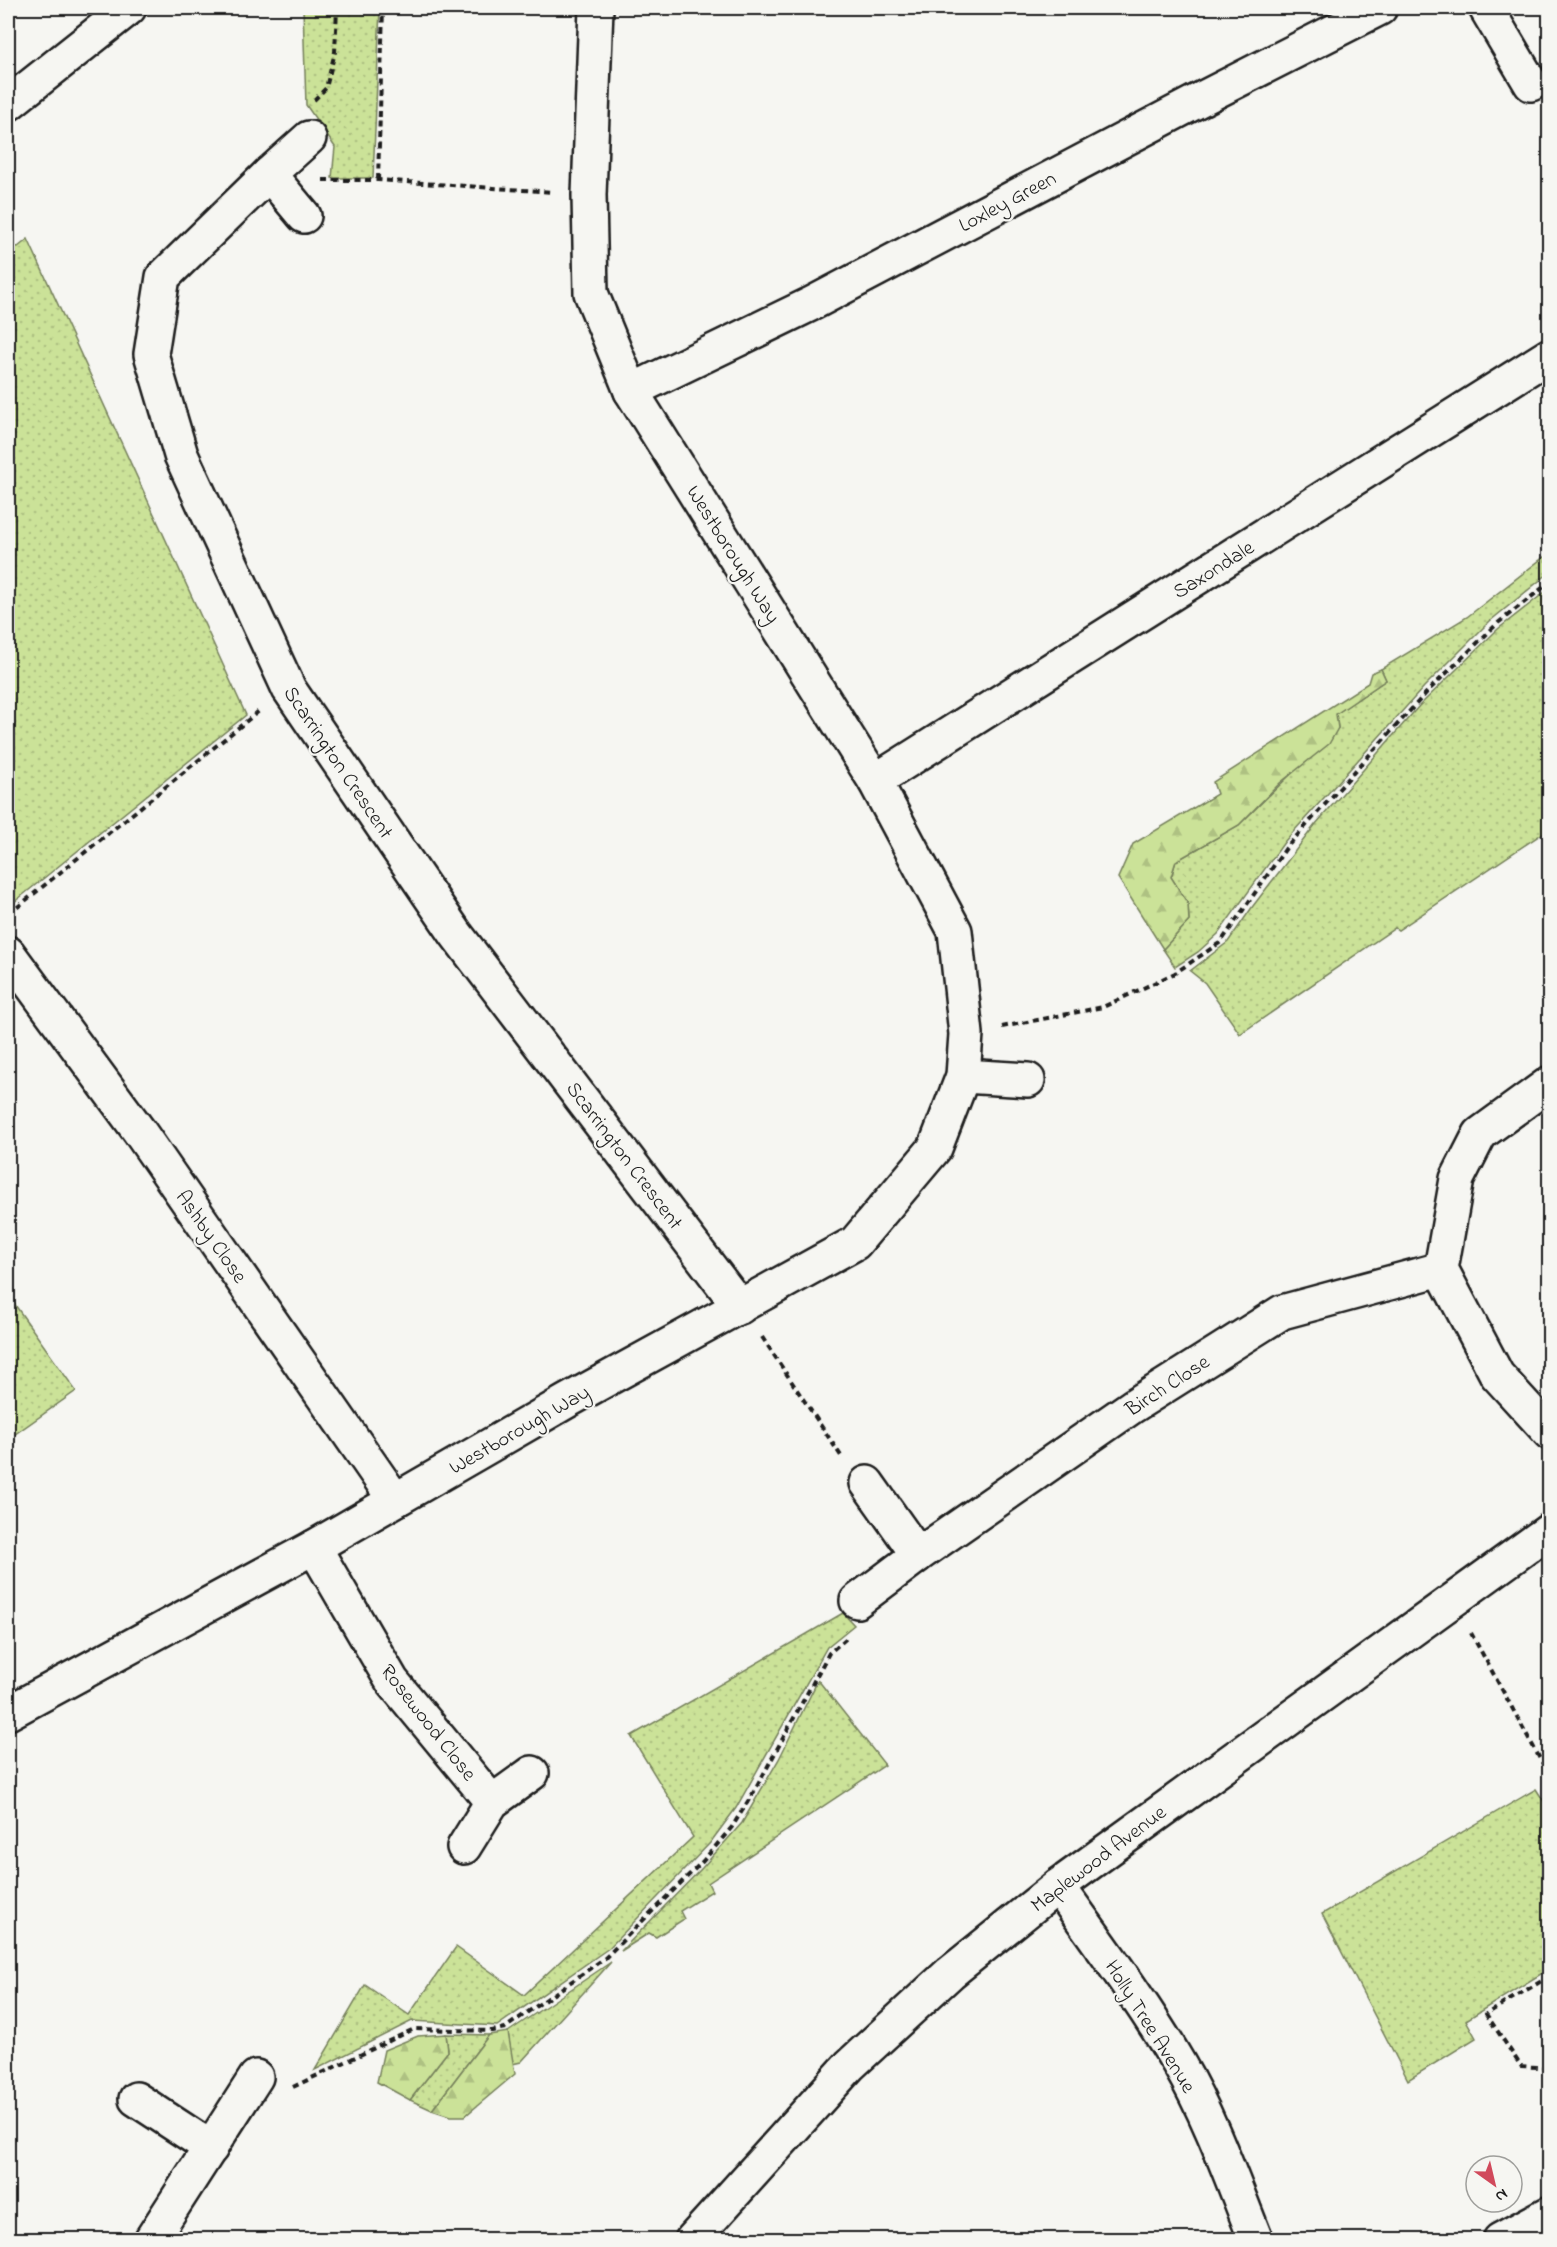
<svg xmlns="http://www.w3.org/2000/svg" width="1557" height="2247" font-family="'Indie Flower',sans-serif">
<defs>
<pattern id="grass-dots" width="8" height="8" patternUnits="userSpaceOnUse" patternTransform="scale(1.5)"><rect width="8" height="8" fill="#cbe298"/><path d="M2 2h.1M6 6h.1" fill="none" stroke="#aec182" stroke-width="1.8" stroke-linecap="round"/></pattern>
<pattern id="forest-firs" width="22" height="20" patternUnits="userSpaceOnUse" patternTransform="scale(1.5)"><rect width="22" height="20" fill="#cbe298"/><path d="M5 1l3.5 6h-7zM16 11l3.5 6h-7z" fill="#aec182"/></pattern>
</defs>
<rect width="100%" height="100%" fill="#f6f6f2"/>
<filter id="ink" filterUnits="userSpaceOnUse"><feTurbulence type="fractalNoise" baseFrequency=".0167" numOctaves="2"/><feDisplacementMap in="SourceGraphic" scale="12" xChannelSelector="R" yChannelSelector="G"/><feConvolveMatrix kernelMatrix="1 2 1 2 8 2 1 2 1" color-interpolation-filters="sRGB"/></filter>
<g filter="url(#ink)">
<g fill="url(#grass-dots)" stroke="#747f5a" stroke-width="1.5">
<polygon points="303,8 380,8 373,178 332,178 335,147 306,105"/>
<polygon points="28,239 246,715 8,907 8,245 18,247"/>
<polygon points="1549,553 1549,573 1490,621 1424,687 1285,841 1218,934 1198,952 1175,967 1163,949 1189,921 1188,904 1171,877 1176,861 1239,825 1338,728 1336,714 1386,680 1381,669 1467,617"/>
<polygon points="1549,589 1549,829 1398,930 1395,928 1240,1034 1205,983 1190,971 1228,942 1253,906 1315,825 1419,706 1498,629"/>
<polygon points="8,1295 76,1391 8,1439"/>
<polygon points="843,1613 854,1625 827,1647 736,1808 710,1843 609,1948 497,2026 412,2021 315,2070 365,1985 409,2015 456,1947 524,1995 693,1837 631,1736"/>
<polygon points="818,1680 885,1765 708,1883 712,1891 680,1911 684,1919 656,1937 649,1933 621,1951 702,1868 742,1823 779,1759"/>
<polygon points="1536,1789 1549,1809 1549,1969 1466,2020 1476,2038 1408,2080 1322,1914"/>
<polygon points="611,1962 521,2062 512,2064 508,2032"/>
<polygon points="446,2034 489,2035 432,2110 410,2100 448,2051"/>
</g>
<g fill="url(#forest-firs)" stroke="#747f5a" stroke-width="1.5">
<polygon points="1381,669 1386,680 1336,714 1338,728 1329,744 1280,783 1239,825 1176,861 1171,877 1188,904 1189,921 1163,949 1118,878 1133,844 1217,794 1213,782 1368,683 1371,673"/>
<polygon points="508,2032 515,2074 465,2116 450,2116 432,2110 489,2035"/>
<polygon points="446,2034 448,2051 410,2100 377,2082 384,2050 418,2036"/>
</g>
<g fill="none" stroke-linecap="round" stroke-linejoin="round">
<defs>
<g id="minor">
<polyline points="1486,8 1531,84"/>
<polyline points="8,104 129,8"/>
<polyline points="269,174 163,277 151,354 181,455 289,689 456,934 740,1307"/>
<polyline points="304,216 269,174 309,138"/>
<polyline points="631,391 813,303 1201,99 1380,8"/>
<polyline points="875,781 1550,355"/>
<polyline points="8,953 139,1131 395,1500"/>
<polyline points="963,1076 1028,1080"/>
<polyline points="1550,1083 1480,1134 1457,1179 1441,1269 1497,1375 1550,1433"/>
<polyline points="867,1483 918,1555"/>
<polyline points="314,1547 392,1681 492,1802"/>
<polyline points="857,1601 918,1555 1133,1406 1282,1312 1441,1269"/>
<polyline points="8,1713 314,1547 567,1401 855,1243 935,1148 963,1076 966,1034 955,931 875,781 631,391 591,293 589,195 596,8"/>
<polyline points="464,1847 492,1802 532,1773"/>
<path d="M1058 1886C1099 1944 1143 2002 1179 2064 1211 2119 1232 2180 1256 2240"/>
<polyline points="136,2099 211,2148"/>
<polyline points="151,2240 256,2077"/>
<polyline points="692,2240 850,2065 950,1973 1058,1886 1550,1530"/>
<polyline points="1500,2240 1550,2213"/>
</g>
</defs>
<use href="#minor" stroke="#1c1c1c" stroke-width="38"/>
<g stroke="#1c1c1c" stroke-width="4" stroke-dasharray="6 4.5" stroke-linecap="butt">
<polyline points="314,100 326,88 335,52 337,8"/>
<polyline points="323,180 378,180 553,192"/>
<polyline points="378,180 383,8"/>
<polyline points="9,914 259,711"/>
<polyline points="1002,1027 1103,1007 1175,973 1221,942 1286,848 1363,762 1428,691 1498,623 1550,582"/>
<polyline points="762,1337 841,1456"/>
<polyline points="1471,1633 1550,1777"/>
<polyline points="1550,1976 1486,2014 1521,2066 1550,2068"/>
<polyline points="293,2087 414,2029 492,2031 505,2028 605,1958 703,1861 732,1827 755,1790 829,1653 848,1637"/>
</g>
<use href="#minor" stroke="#f6f6f2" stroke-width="33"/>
</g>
</g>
<g text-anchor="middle" stroke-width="4.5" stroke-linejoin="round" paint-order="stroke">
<g font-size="21" fill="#1c1c1c" stroke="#f6f6f2">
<text transform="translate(1007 201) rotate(-28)" y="7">Loxley Green</text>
<text transform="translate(734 554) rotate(58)" y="7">Westborough Way</text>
<text transform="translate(1213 569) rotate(-32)" y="7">Saxondale</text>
<text transform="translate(339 762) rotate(56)" y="7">Scarrington Crescent</text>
<text transform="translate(625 1155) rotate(53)" y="7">Scarrington Crescent</text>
<text transform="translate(212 1236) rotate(55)" y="7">Ashby Close</text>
<text transform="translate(1167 1385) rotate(-33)" y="7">Birch Close</text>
<text transform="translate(519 1429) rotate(-30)" y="7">Westborough Way</text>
<text transform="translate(429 1722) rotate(52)" y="7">Rosewood Close</text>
<text transform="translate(1098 1858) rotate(-37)" y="7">Maplewood Avenue</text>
<text transform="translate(1151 2026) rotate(58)" y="7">Holly Tree Avenue</text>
</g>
</g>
<rect width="1557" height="2247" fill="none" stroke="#f6f6f2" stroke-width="30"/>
<rect x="15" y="15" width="1527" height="2217" fill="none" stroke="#1c1c1c" stroke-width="2" filter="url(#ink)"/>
<g transform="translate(1494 2184) rotate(146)"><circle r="28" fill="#f6f6f2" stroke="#9f9f9c" stroke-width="1.5"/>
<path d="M0-4.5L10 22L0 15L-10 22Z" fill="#d1495b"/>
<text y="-9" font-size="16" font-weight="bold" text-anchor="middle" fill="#1c1c1c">N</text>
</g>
</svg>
